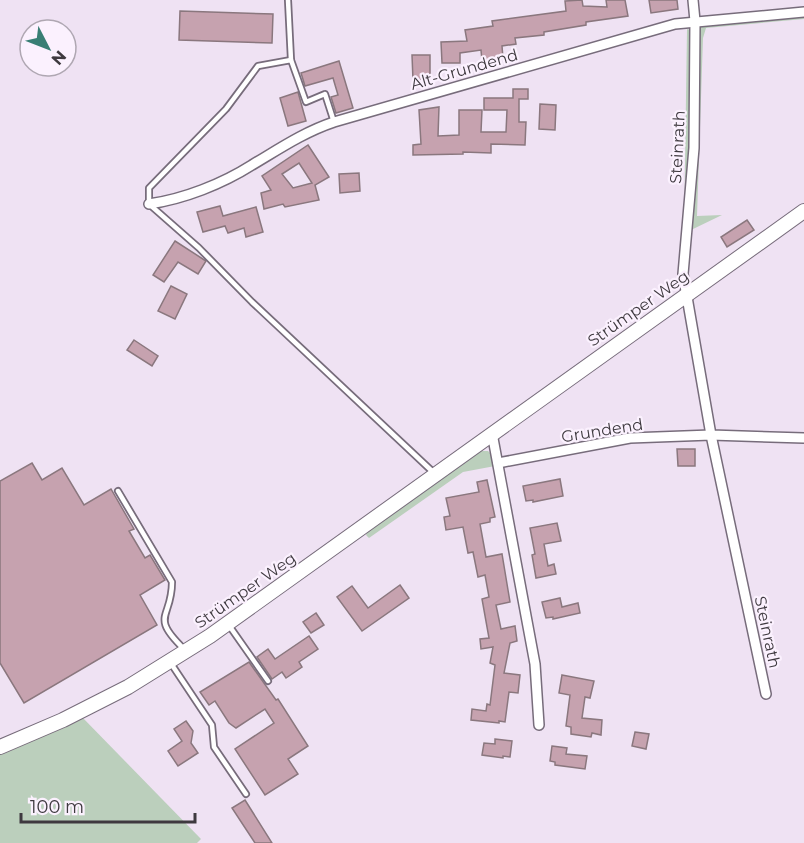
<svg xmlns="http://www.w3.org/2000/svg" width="804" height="843" font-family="Montserrat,sans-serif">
<rect width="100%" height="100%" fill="#efe2f3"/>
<g fill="#bbcfbc">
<path d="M804 16V19L706 28 703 38 697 216 722 215 691 230C700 163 698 96 699 29L705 24Z"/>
<polygon points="687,29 691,30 690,147 684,233"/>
<polygon points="475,451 488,451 493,456 495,466 463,472 369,538 366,535 370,527"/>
<polygon points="81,716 201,839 197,843 0,843 0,751"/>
</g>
<g fill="#c6a2af" stroke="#8a777e" stroke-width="1.5" fill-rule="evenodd">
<polygon points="582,0 583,6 607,7 606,0 625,0 628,16 586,22 586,25 544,32 544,35 515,38 516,44 502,46 503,58 482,61 481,50 460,53 460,63 442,63 441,42 467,41 465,30 493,26 492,21 566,11 565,1"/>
<polygon points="649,0 677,0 678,9 651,13"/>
<polygon points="180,11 273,14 272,43 179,40"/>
<polygon points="412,55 430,55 430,79 413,80"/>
<polygon points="339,61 353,108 336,113 331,97 338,95 333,78 305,86 301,73"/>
<polygon points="513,89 528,89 528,99 519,99 519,122 526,122 525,145 491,144 491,153 463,152 463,154 413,155 413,145 421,144 419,110 439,107 438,136 459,135 459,110 482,110 481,132 506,132 507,110 484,110 484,98 513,98"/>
<polygon points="298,92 306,121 288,126 280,98"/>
<polygon points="540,104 556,105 555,130 539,129"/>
<path d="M308 145 329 177 315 185 319 200 285 207 283 204 264 209 261 193 271 190 262 176ZM299 163 312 183 293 188 282 174Z"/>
<polygon points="359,173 360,191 340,193 339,174"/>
<polygon points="220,206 223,216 256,207 263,232 246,237 244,228 228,233 225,226 203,232 197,212"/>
<polygon points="747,220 754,230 727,247 721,237"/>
<polygon points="175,241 206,261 198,274 178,262 164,282 153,275"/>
<polygon points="171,286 187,294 175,319 158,311"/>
<polygon points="134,340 158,356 152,366 127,350"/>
<polygon points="677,449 695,449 695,466 678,466"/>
<polygon points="32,463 42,480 62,468 84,505 111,489 134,529 129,531 145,558 150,555 165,580 140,595 157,625 24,703 0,663 0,481"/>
<polygon points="560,479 563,496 533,502 533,500 526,501 523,486"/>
<polygon points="487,480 495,517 490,518 490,522 480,524 486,557 502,554 510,602 496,605 501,629 515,626 517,641 510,643 504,673 520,675 518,693 509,692 505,722 499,721 499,723 471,720 472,709 486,711 487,704 490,705 495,665 490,663 493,647 481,649 480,639 489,638 482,599 489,597 485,575 478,577 473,552 468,553 463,527 446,530 444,517 450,516 446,498 479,492 477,482"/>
<polygon points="557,523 561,541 544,544 548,566 554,564 556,574 536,578 532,555 535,554 530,528"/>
<polygon points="400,585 409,598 362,631 337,597 352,586 368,608"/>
<polygon points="560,598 562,607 578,603 580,613 553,619 553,617 546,618 542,602"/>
<polygon points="316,613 324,625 311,633 303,622"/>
<polygon points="309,636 318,649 299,662 302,667 286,678 282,672 272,679 257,657 268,649 275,659"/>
<polygon points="249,662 276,700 278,699 308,746 288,759 298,774 265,795 235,749 274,723 265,709 236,728 229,723 215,701 209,705 200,692"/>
<polygon points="562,675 594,681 590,698 585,697 582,718 602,720 601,735 592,733 591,737 571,734 571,727 566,726 570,695 559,693"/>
<polygon points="186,721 193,731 191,743 198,753 178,766 168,751 182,741 174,729"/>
<polygon points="635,732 649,734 646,749 632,746"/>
<polygon points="495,739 512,741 510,757 503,756 503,758 482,755 484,743 495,744"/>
<polygon points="552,746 567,748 566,754 587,756 585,769 555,765 555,762 550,761"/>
<polygon points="245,800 272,843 255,843 232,808"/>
</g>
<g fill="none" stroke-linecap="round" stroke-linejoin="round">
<defs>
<g id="lane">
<polyline points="288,0 291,60"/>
<polyline points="334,122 325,94 306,102 291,60 258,66 226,109 149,188 149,204 199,248 252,302 433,472"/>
<path d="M118 491 172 582C172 619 149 615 184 649"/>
<polyline points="228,624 268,681"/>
<polyline points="170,662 212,725 214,747 246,794"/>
</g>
<g id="street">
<polyline points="693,0 695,21 694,148 683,274 711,435 804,438"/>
<path d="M149 204C184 199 222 184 252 165 279 149 304 132 334 122L675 24 804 12"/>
<polyline points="492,433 535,664 539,725"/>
<polyline points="498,463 630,438 711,435 766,694"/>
</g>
<polyline id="secondary" points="0,747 63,720 128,687 210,636 804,211"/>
</defs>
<use href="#lane" stroke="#776c7b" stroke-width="8"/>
<use href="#street" stroke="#776c7b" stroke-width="12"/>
<use href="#secondary" stroke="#776c7b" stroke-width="16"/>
<use href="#lane" stroke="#fff" stroke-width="4.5"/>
<use href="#street" stroke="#fff" stroke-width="9"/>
<use href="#secondary" stroke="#fff" stroke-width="14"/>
</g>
<g text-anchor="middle" stroke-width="4.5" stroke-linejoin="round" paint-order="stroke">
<g font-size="16" fill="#3e393f" stroke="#fbf1fe">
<text transform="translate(464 69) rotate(-16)" y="6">Alt-Grundend</text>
<text transform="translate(677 147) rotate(-87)" y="6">Steinrath</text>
<text transform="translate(638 308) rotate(-35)" y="6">Strümper Weg</text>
<text transform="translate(602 430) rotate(-9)" y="6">Grundend</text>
<text transform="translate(245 590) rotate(-35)" y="6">Strümper Weg</text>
<text transform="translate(768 632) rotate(78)" y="6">Steinrath</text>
</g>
</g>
<g transform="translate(48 48) rotate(132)"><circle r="28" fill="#fbf1fe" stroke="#afa7b2" stroke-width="1.5"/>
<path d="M0-4.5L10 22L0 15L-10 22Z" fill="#387e74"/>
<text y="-9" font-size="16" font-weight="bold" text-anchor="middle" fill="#3e393f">N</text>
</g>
<path d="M21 813v9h174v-9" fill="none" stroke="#3e393f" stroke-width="3"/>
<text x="30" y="813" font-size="18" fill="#3e393f" stroke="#fbf1fe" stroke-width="4.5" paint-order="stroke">100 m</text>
</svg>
